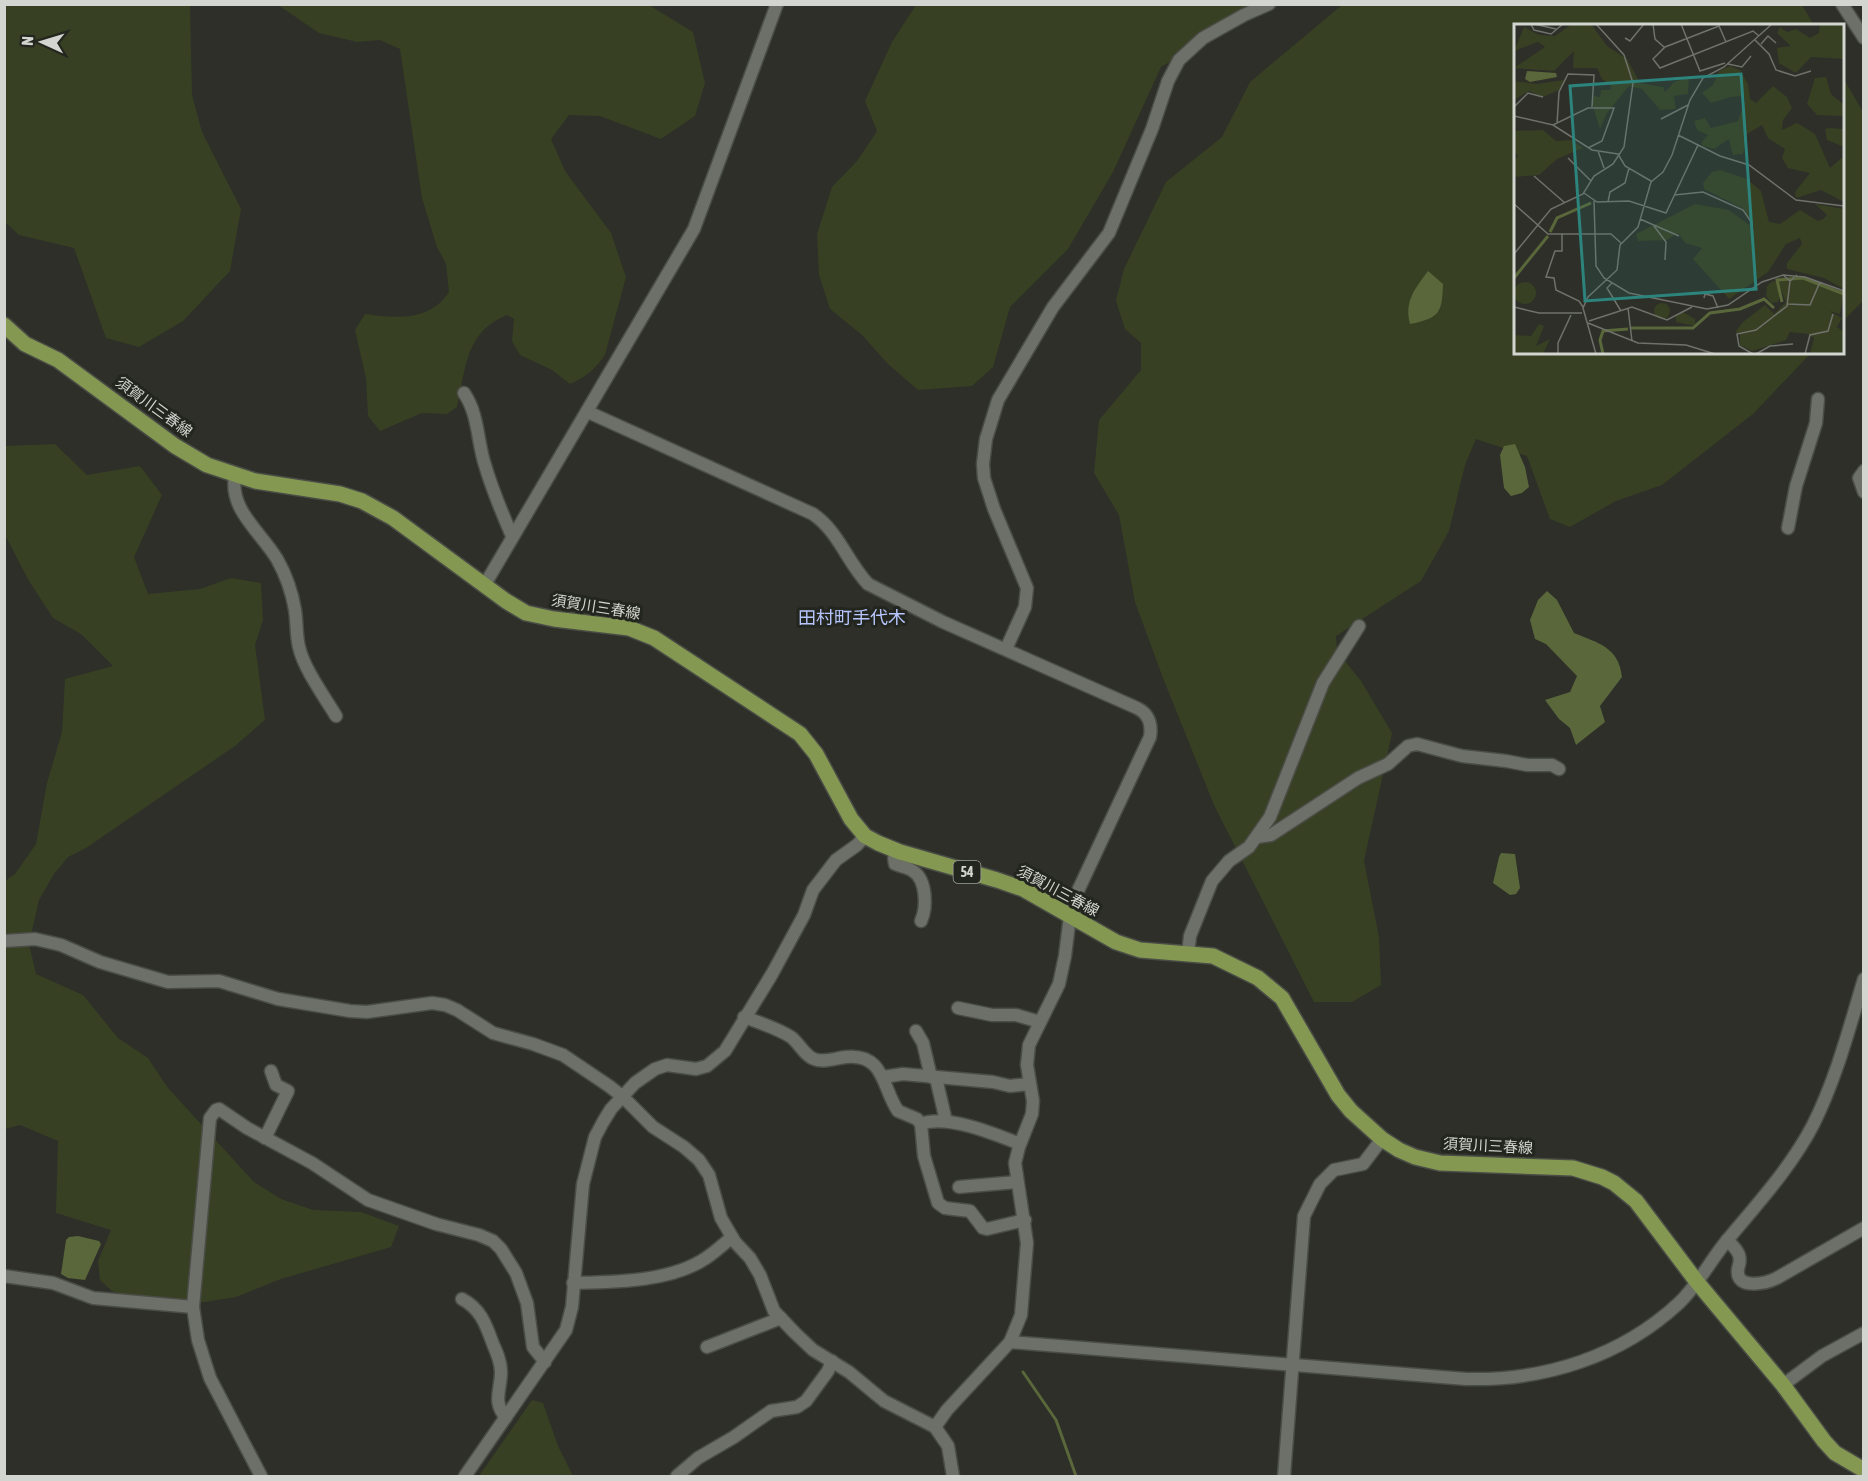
<svg xmlns="http://www.w3.org/2000/svg" width="1868" height="1481" font-family="'Asap Condensed','Noto Sans JP',sans-serif">
<rect width="100%" height="100%" fill="#2d2f28"/>
<g fill="#374023">
<polygon points="4,5 190,5 192,95 202,132 241,209 230,271 183,321 139,347 106,338 74,248 19,235 5,222"/>
<path d="M278 5H649L693 32 705 83 695 116 661 139 600 116 569 115 551 139 565 171 611 233 626 277 605 355C595 369 586 377 570 384L552 370 520 355 512 341 514 319 507 315C465 332 466 368 457 407L447 414 422 413 380 431 368 416 366 378 355 330 365 314C396 318 429 322 449 292L446 264 437 247 422 198 400 49 380 40 357 42 319 33Z"/>
<polygon points="916,5 1266,5 1161,67 1113,172 1068,249 1010,307 993,367 972,386 918,390 888,364 862,335 830,309 819,275 817,234 832,187 857,161 877,131 865,101 892,42"/>
<polygon points="1342,5 1802,5 1814,25 1516,26 1516,352 1811,353 1753,414 1662,485 1616,501 1570,527 1550,519 1527,456 1476,439 1465,465 1449,531 1421,581 1336,636 1337,651 1361,681 1392,733 1364,861 1379,937 1381,985 1352,1002 1314,1002 1214,805 1163,678 1135,602 1119,515 1094,473 1099,420 1141,370 1141,343 1125,329 1116,301 1124,269 1166,182 1222,137 1250,82"/>
<polygon points="1842,76 1863,112 1863,301 1843,321"/>
<polygon points="55,444 87,475 140,466 162,495 134,557 148,594 200,589 231,578 261,583 263,620 255,645 265,720 235,746 86,848 68,857 54,874 39,900 29,944 36,974 83,995 118,1038 148,1058 168,1088 254,1182 281,1199 313,1210 361,1212 399,1226 391,1247 281,1279 236,1297 205,1302 161,1305 112,1291 100,1280 98,1261 111,1230 56,1213 58,1141 20,1125 5,1129 5,881 15,874 36,844 47,783 62,732 65,679 113,666 81,634 53,618 29,581 5,535 4,446"/>
<polygon points="532,1400 543,1403 558,1446 573,1476 479,1476"/>
</g>
<g fill="#59673a">
<path d="M1428 271 1443 284C1442 313 1440 318 1410 324 1404 301 1415 289 1428 271Z"/>
<polygon points="1515,444 1525,467 1529,487 1522,493 1511,496 1504,488 1500,455 1504,446"/>
<path d="M1547 591 1557 600 1574 633C1598 643 1619 647 1622 677L1600 706 1605 722 1576 745 1570 728 1559 719 1545 700 1570 692 1577 676 1546 644 1535 639 1530 620 1538 600Z"/>
<polygon points="1501,853 1515,854 1520,888 1516,894 1510,895 1493,883 1499,857"/>
<polygon points="78,1236 99,1241 101,1244 85,1280 68,1278 61,1274 66,1240 69,1237"/>
</g>
<g fill="none" stroke-linecap="round" stroke-linejoin="round">
<polyline stroke="#59673a" stroke-width="3" points="1023,1372 1056,1420 1076,1476"/>
<defs>
<g id="minor">
<polyline points="1842,4 1864,38"/>
<path d="M464 393C479 415 477 441 485 465 492 489 502 513 512 536"/>
<path d="M588 412 813 514C839 532 847 562 868 584L943 622 1137 708C1149 714 1152 724 1150 737L1076 895 1071 908 1065 956 1059 984 1029 1045 1027 1065 1033 1101 1032 1114 1019 1147 1015 1163 1027 1243 1021 1315 1010 1342 947 1410 935 1427"/>
<polyline points="1864,471 1859,478 1864,492"/>
<path d="M235 476C229 510 261 532 277 559 286 575 292 592 295 610 297 622 296 635 299 647 304 669 324 696 336 716"/>
<polyline points="1788,528 1796,486 1816,423 1818,399"/>
<polyline points="484,586 694,229 777,4"/>
<polyline points="1006,649 1025,607 1027,588 994,509 984,478 983,464 986,439 998,400 1053,307 1109,233 1152,129 1168,81 1179,60 1203,38 1244,15 1269,4"/>
<polyline points="1257,837 1271,835 1358,778 1388,764 1408,746 1417,744 1462,756 1506,761 1527,765 1552,765 1559,769"/>
<path d="M900 852 894 858 895 864C901 867 908 867 913 871 927 880 927 908 921 921"/>
<polyline points="4,941 35,939 61,945 100,962 168,982 219,981 278,999 350,1011 367,1012 432,1003 445,1005 457,1010 493,1033 533,1044 563,1055 609,1086 623,1097 653,1127 684,1147 699,1160 709,1175 721,1218 735,1242 750,1258 760,1275 774,1311 795,1333 813,1350 849,1372 884,1401 935,1427 948,1446 953,1476"/>
<polyline points="1188,953 1190,936 1212,881 1229,861 1249,847 1270,817 1323,683 1359,626"/>
<polyline points="958,1008 992,1015 1016,1015 1040,1022"/>
<path d="M744 1017C760 1023 777 1028 791 1037 799 1043 805 1056 814 1059 823 1063 836 1058 846 1057 885 1053 882 1088 898 1111L917 1119 921 1124 924 1156 938 1203 945 1208 970 1211 983 1228 987 1229 1025 1220"/>
<polyline points="916,1031 923,1043 931,1077"/>
<polyline points="883,1077 903,1074 993,1082 1010,1086 1029,1084"/>
<polyline points="936,1078 946,1121"/>
<path d="M921 1124C947 1114 995 1134 1020 1144"/>
<polyline points="265,1138 288,1091 276,1085 271,1071"/>
<polyline points="959,1187 1017,1182"/>
<path d="M1727 1240C1732 1245 1737 1249 1739 1255 1741 1261 1739 1264 1738 1269 1735 1291 1767 1283 1777 1278L1864 1228"/>
<polyline points="4,1276 53,1283 93,1298 193,1307"/>
<path d="M573 1283C614 1282 671 1282 706 1258 715 1252 724 1244 732 1237"/>
<path d="M462 1299C481 1309 486 1325 493 1344 497 1353 501 1362 501 1372 501 1389 492 1403 506 1417"/>
<path d="M1010 1342 1466 1379C1544 1381 1621 1357 1679 1303 1699 1284 1711 1259 1729 1238 1759 1202 1791 1167 1813 1125 1836 1079 1849 1029 1864 979"/>
<polyline points="707,1347 781,1318"/>
<polyline points="1783,1385 1822,1356 1864,1333"/>
<polyline points="261,1476 210,1378 198,1340 193,1307 210,1118 216,1110 219,1109 247,1128 312,1163 368,1200 436,1224 479,1235 493,1241 501,1249 516,1273 527,1303 533,1347 545,1362"/>
<polyline points="465,1476 566,1330 572,1307 583,1184 595,1137 603,1122 611,1109 635,1083 655,1069 667,1065 696,1069 707,1066 725,1051 772,974 804,915 813,890 836,860 857,845 865,836"/>
<polyline points="677,1476 698,1458 734,1437 771,1411 797,1407 806,1401 828,1371 832,1361"/>
<polyline points="1284,1476 1304,1216 1320,1184 1334,1170 1363,1164 1382,1139"/>
</g>
<polyline id="major" points="4,325 25,344 58,360 175,446 207,465 255,481 340,494 362,501 393,518 506,601 526,613 554,619 629,628 654,638 800,734 816,754 851,819 865,836 878,843 900,852 997,880 1023,889 1116,942 1140,950 1213,956 1258,978 1282,998 1338,1095 1351,1111 1382,1139 1399,1150 1415,1157 1440,1163 1573,1168 1602,1177 1614,1183 1636,1201 1697,1282 1783,1385 1824,1441 1835,1453 1864,1470"/>
</defs>
<use href="#minor" stroke="#4a4d46" stroke-width="15"/>
<use href="#major" stroke="#4a4d46" stroke-width="18"/>
<use href="#minor" stroke="#6d7068" stroke-width="12"/>
<use href="#major" stroke="#849851" stroke-width="15"/>
</g>
<g text-anchor="middle" stroke-width="6" stroke-linejoin="round" paint-order="stroke">
<rect fill="#23261e" stroke="#9ea09b" stroke-width="1.5" x="953.5" y="861" width="27" height="22" rx="4.5"/>
<g font-size="14" font-weight="bold" fill="#d3d5d0">
<text x="967" y="877">54</text>
</g>
<g font-size="15" fill="#d3d5d0" stroke="#23261e">
<text transform="translate(154 407) rotate(36)" y="5">須賀川三春線</text>
<text transform="translate(596 607) rotate(9)" y="5">須賀川三春線</text>
<text transform="translate(1058 891) rotate(28)" y="5">須賀川三春線</text>
<text transform="translate(1488 1146) rotate(3)" y="5">須賀川三春線</text>
</g>
<g font-size="18" fill="#b6c5fd" stroke="#23261e">
<text x="852" y="624">田村町手代木</text>
</g>
</g>
<g transform="translate(1514 24)">
<rect width="330" height="330" fill="#2d2f28"/>
<path d="M58 0H77L93 22 113 35 126 59 149 63 151 68 160 58 175 53 174 70 160 72 162 85 146 86 128 65 115 62 93 89 86 105 78 79 80 72 86 73 87 66H96L97 62 88 55 83 44H59L60 27 40 47 0 44 31 23 24 18 0 27 10 3 25 11 41 12ZM306 0H330V35L297 33 282 49 265 39 263 24 277 22 263 9 266 3 273 8 282 5 296 14 305 9ZM216 42 226 46 234 60 236 75 242 79 259 62 273 73 278 84 269 96 268 106 283 99 301 110 316 144 330 132V178L307 166 282 174 281 168 296 149 274 144 268 134 271 125 254 114 248 101 233 110 229 130 219 131 215 115 200 125 189 122 187 119 194 111 183 106 180 97 191 94 197 104 224 97 231 76 229 72 217 73 197 79 188 69 199 61 205 47ZM312 53 317 70 330 81V92L303 91 293 80 301 54ZM50 56 45 66 29 73 15 67 0 76V57L22 60ZM315 104 330 105V123L313 116 311 105ZM29 106 42 117 57 116 69 124 43 135 25 151 0 153V137L4 132 0 127V107ZM206 146 233 155 247 167 255 198 266 200 286 186 304 197 309 195 313 191 301 180 330 185V265L310 254 273 245V239L288 220 286 214 272 220 254 248 215 275 179 235 188 224 171 219 164 209 153 216 124 217 122 210 181 180 215 186 241 205 228 184 190 165 189 159 198 148ZM283 252 330 268 326 290 315 287 328 294 323 303 330 308V330H296L300 314 294 310 276 308 272 316 238 327 226 321V310L221 308 229 298 251 281 260 290 272 278 267 266 264 278 257 279 252 272 253 262 259 257 264 258 263 254ZM0 269a11 11 0 1 1 22 0a11 11 0 1 1-22 0ZM140 287a8 8 0 1 1 16 0a8 8 0 1 1-16 0ZM169 288 181 295V302L162 298V292ZM25 300 30 302 22 322 36 315 29 330H0V311L17 312Z" fill="#374023"/>
<path d="M13 47 42 49 43 53 16 58 11 55Z" fill="#59673a"/>
<path fill="none" stroke="#59673a" stroke-width="3" d="M36 208 43 194 77 179M0 254 34 212M268 278 263 256 289 254 330 270M117 304H179L196 289 226 285 250 275 260 284M89 330 86 316 89 307 114 305"/>
<path fill="none" stroke="#6f716b" stroke-width="1.5" d="M17 0 20 6 37 10 49 0M20 0 42 5M139 0 141 15 150 23M167 0 186 47 211 39M111 14 116 17 130 0M241 16 255 30 262 46 281 52 297 47M212 18 205 2 151 23 139 35 146 44 239 7 245 12M247 20 254 12 262 19M214 40 228 43 237 32M0 83 14 69 29 73M0 92 39 101 74 84H100L88 117 74 124M147 95 174 81M43 100 45 68 54 50 80 51 78 83M39 101 78 126 104 130 111 142 137 157M164 111 206 132 235 141 282 176 330 182M84 127 90 144M54 134 77 157M20 152 51 179M70 169 83 178 115 177 152 189 184 121M160 171 189 168 229 186 238 199M80 177 82 242 90 254 115 269 193 285 214 281 248 258 269 251 291 253 330 267M94 178 96 168 111 159 115 144M0 180 34 210H97L107 219M126 195 165 212M140 202 152 218 151 236M48 210V227H41L32 253 40 254 42 266 65 277 69 283M0 230 37 185 69 170 80 152 99 140 110 123 119 59 110 31 82 0M269 251 276 257 283 251M98 259 93 264 107 287M190 274 191 270 199 272 204 284M274 280 296 281 306 258M0 283 25 289H68M114 284 118 317M75 297 118 283 153 296 178 283M74 299 124 319 172 321 201 330M44 330V319L57 291M82 330 69 284 74 273 103 246 106 221 124 203 137 158 149 148 158 131 176 76 189 54 210 43 258 0M239 330 225 322 223 310 242 306 273 282 276 257M242 330 256 322 279 320M291 330 296 311 314 307 319 290"/>
<path fill="#2c847d" fill-opacity="0.15" stroke="#2c847d" stroke-width="3" d="M227 50 242 265 71 277 56 62Z"/>
<rect width="330" height="330" fill="none" stroke="#d3d5d0" stroke-width="3"/>
</g>
<rect width="1868" height="1481" fill="none" stroke="#d3d5d0" stroke-width="12"/>
<g transform="translate(42 42) rotate(274)" stroke="#23261e" stroke-width="4.5" paint-order="stroke">
<path d="M0-4.5L10 22L0 15L-10 22Z" fill="#d3d5d0"/>
<text y="-9" font-size="16" font-weight="bold" text-anchor="middle" fill="#d3d5d0">N</text>
</g>
</svg>
